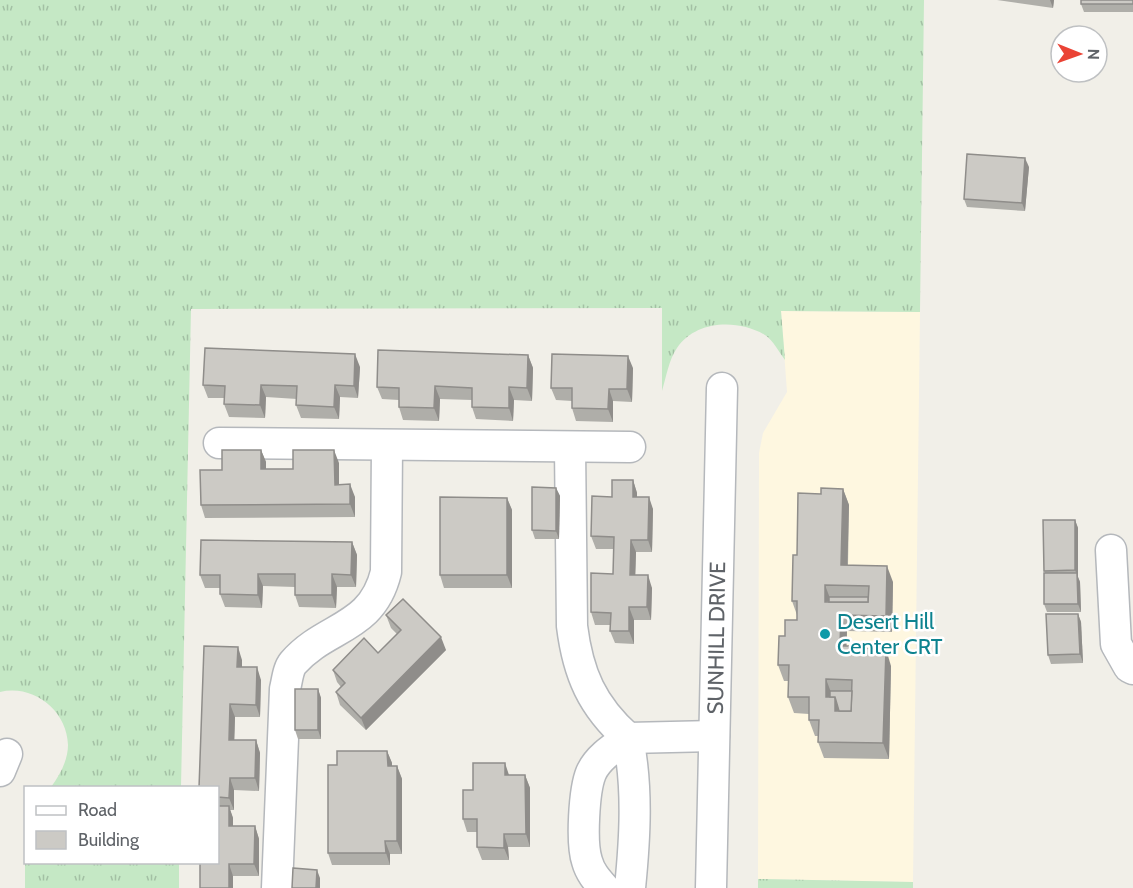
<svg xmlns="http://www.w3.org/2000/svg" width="1133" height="888" font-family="Cabin,sans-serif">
<defs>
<pattern id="grass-tufts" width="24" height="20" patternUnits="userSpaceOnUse" patternTransform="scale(1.5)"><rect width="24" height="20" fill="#c5e8c5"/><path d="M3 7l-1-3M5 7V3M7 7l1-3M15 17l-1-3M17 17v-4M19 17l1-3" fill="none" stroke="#a3c0a4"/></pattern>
</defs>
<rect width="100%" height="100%" fill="#f1efe8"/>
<polygon fill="#fef7e0" points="781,311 920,312 913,882 758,879 759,453 763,433 787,392"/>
<g fill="url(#grass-tufts)">
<path d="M0 0H924L920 312 781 311 785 360C779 352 773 340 765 335 738 319 696 320 677 348 669 359 666 378 662 391V308L191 309 181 787H51C60 775 68 760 68 745 67 710 33 684 0 692Z"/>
<polygon points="25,836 26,862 179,863 179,888 25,888"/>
<polygon points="758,879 913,882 913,888 758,888"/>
</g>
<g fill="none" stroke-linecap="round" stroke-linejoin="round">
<defs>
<g id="minor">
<polyline points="219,443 630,447"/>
<path d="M570 447 572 626C578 674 592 706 628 738L714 736"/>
<polyline points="1111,550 1116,644 1129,667 1133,669"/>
<polyline points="0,771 7,754"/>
<path d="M277 888 285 689C287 681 288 669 293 663 326 625 372 630 386 572L387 446"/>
<path d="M604 888C596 879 590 872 587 861 581 843 584 790 591 773 598 757 615 747 628 738 638 788 635 838 630 888"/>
<polyline points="711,888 722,388"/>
</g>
</defs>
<use href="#minor" stroke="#b5b8bc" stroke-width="33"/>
<use href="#minor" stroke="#fff" stroke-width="30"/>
</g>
<g fill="#afaea9">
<polygon points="997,0 1054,0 1053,8"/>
<polygon points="1133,0 1133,12 1084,12 1081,4"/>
<polygon points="1029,167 1025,211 967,207 964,199"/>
<polygon points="528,355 533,368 532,401 514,400 513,421 476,419 472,407 472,400 440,399 439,421 403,420 399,407 399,400 382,399 377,387"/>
<polygon points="360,367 358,398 340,397 339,419 301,418 296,405 297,399 266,397 265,418 229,417 224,404 224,398 208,398 203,385"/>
<polygon points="633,368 632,402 613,401 613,422 576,421 572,408 572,401 556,400 551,388"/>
<polygon points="261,450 266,462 266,469 293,469 339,463 339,485 355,497 355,517 205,518 201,505 222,470"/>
<polygon points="633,480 637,493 637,497 653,509 652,552 636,552 635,575 652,588 651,620 634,620 634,644 615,643 610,631 610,625 595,625 591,612 613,574 614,549 596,549 591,536 612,497"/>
<polygon points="556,488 560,496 559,539 535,539 532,530"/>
<polygon points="843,489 849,505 848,565 893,582 892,632 847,631 846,646 850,648 891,666 889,759 824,758 818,742 818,736 815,736 809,720 809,714 794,713 788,697 789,681 784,681 778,665 785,636 797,620 797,615 792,601 797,555 821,494"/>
<polygon points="507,498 512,510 512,588 444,588 440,575"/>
<polygon points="1075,520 1078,528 1078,577 1080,582 1081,612 1047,612 1044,604 1045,573 1044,571"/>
<polygon points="352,542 357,555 356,587 337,587 336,608 299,607 295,595 295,587 263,586 262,608 225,607 220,594 220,588 205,588 200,575"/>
<polygon points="1078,614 1081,622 1083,663 1051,664 1048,655"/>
<polygon points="386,615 446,650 366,730 340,705 336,692 341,687 337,682 333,670 378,653 397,634 391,628"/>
<polygon points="242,660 242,667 261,680 260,717 235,717 234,740 256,740 260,753 259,791 234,790 234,810 230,810 233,818 233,826 255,826 259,839 259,876 233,876 218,862 218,788 199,788"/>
<polygon points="318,689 321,698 321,739 298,739 295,730"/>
<polygon points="387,751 392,763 392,766 397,766 402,779 402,854 390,854 390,865 332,865 328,853 337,765"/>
<polygon points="509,775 525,775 530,788 530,847 508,847 509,860 482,860 477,847 477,832 467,832 463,819 473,790"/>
</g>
<g fill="#8f8d8a">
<polygon points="1050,0 1054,0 1053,8"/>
<polygon points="1025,158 1029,167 1025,211 1022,203"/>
<polygon points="355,354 360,367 358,398 354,386"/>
<polygon points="528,355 533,368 532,401 527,388"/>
<polygon points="628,356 633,368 632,402 627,389"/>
<polygon points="261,385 266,397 265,418 260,405"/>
<polygon points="335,385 340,397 339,419 334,407"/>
<polygon points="435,386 440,399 439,421 434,408"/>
<polygon points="509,387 514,400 513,421 509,408"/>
<polygon points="609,389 613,401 613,422 608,409"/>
<polygon points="261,450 266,462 266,481 261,469"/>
<polygon points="334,450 339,463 339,497 335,485"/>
<polygon points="633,480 637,493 637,509 633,497"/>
<polygon points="350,484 355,497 355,517 350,504"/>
<polygon points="556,488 560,496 559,539 556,531"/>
<polygon points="843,489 849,505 847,581 841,565"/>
<polygon points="649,497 653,509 652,552 648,540"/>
<polygon points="507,498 512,510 512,588 507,575"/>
<polygon points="1075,520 1078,528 1078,577 1080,582 1081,612 1078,604 1077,575 1075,570"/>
<polygon points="631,540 636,552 635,587 630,575"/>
<polygon points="352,542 357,555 356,587 351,575"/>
<polygon points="887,566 893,582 892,632 886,616"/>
<polygon points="258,574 263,586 262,608 258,595"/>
<polygon points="332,574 337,587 336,608 332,595"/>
<polygon points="648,575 652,588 651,620 647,607"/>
<polygon points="825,585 831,601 825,602"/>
<polygon points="629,607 634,620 634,644 629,631"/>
<polygon points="1078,614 1081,622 1083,663 1080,654"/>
<polygon points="841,615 847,631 846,662 840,646"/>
<polygon points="441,637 446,650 366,730 361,718"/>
<polygon points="238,647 242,660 242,679 237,667"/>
<polygon points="886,649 891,666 889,759 883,743"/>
<polygon points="257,667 261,680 260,717 256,705"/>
<polygon points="826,679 832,695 832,709 826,697"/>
<polygon points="318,689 321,698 321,739 318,730"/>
<polygon points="835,697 841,713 835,711"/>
<polygon points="230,704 235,717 234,752 229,740"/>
<polygon points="256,740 260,753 259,791 255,778"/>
<polygon points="387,751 392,763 392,778 388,766"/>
<polygon points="505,763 509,775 505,775"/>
<polygon points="397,766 402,779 402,854 397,841"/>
<polygon points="525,775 530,788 530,847 526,834"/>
<polygon points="230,778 234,790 234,810 229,798"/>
<polygon points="229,806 233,818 233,839 229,826"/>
<polygon points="255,826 259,839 259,876 254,864"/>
<polygon points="504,834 508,847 509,860 504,848"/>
<polygon points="385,841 390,854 390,865 386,853"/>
<polygon points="229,864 233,876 233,888 229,888"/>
<polygon points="317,870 320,878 320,888 316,888"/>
</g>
<g fill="#cccac5" stroke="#8f8d8a" stroke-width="1.5" fill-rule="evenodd">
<rect x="1081" y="0" width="52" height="4"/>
<polygon points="967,154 1025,158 1022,203 964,199"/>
<polygon points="205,348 355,354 354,386 335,385 334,407 296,405 297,386 261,385 260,405 224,404 225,386 203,385"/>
<polygon points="378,350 528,355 527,388 509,387 509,408 472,407 472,388 435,386 434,408 399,407 399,388 377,387"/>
<polygon points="552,354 628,356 627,389 609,389 608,409 572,408 572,388 551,388"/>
<polygon points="222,450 261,450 261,469 293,469 293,450 334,450 335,485 350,484 350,504 201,505 200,470 222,470"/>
<polygon points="612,480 633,480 633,497 649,497 648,540 631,540 630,575 648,575 647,607 629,607 629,631 610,631 611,613 591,612 591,573 613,574 614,537 591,536 592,496 612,497"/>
<polygon points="532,487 556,488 556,531 532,530"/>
<path d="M821 488 843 489 841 565 887 566 886 616 841 615 840 646H849V648L886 649 883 743 818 742 819 720H809V697H788L789 665H778L779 636H785V620H797V601H792L793 555H797L798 493 821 494ZM825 585 869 586 868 602H825ZM826 679 852 680 851 711H835V697H826Z"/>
<polygon points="440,497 507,498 507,575 440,575"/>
<polygon points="1043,520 1075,520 1075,570 1044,571"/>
<polygon points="201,540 352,542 351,575 332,574 332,595 295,595 295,574 258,574 258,595 220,594 220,575 200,575"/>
<polygon points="1044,573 1077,573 1078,604 1044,604"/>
<rect x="829" y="597" width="39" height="5"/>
<polygon points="403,599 441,637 361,718 336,692 345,683 333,670 364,638 378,653 401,630 386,615"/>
<polygon points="1046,614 1078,614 1080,654 1048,655"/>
<polygon points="204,646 238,647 237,667 257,667 256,705 230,704 229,740 256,740 255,778 230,778 229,798 218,797 218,788 199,788"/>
<rect x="295" y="689" width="23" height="41"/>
<polygon points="830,691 852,691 851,711 839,711 835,697 830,697"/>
<polygon points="337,751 387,751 388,766 397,766 397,841 385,841 386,853 328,853 328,765 337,765"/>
<polygon points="473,763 505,763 505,775 525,775 526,834 504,834 504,848 477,847 477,819 463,819 463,790 473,790"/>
<polygon points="218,806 229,806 229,826 255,826 254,864 229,864 229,888 200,888 200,862 218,862"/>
<polygon points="293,868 317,870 316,888 292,888"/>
</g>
<circle fill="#0f9aa8" stroke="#fff" stroke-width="2" cx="825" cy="634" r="6"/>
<g text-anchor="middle" stroke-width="5" stroke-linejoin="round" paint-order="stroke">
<g font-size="22" fill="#0d838f" stroke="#fff" text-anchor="start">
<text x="837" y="629">Desert Hill<tspan x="837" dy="25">Center CRT</tspan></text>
</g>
<g font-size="22" fill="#5f6368" stroke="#fff">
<text transform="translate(716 638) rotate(-89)" y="8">SUNHILL DRIVE</text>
</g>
</g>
<rect x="24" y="786" width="195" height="78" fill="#ffffff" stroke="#bfc1c3" stroke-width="1.5"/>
<rect x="36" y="806" width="30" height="9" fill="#ffffff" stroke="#bfc1c3" stroke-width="1.5"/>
<text x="78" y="816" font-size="18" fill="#5f6368">Road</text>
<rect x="36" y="831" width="30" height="18" fill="#cccac5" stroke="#bfc1c3" stroke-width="1.5"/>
<text x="78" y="846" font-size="18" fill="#5f6368">Building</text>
<g transform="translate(1079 54) rotate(91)"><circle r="28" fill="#ffffff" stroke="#bfc1c3" stroke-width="1.5"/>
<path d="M0-4.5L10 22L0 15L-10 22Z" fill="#ea4335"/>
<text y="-9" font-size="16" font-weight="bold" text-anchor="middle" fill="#5f6368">N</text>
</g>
</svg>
